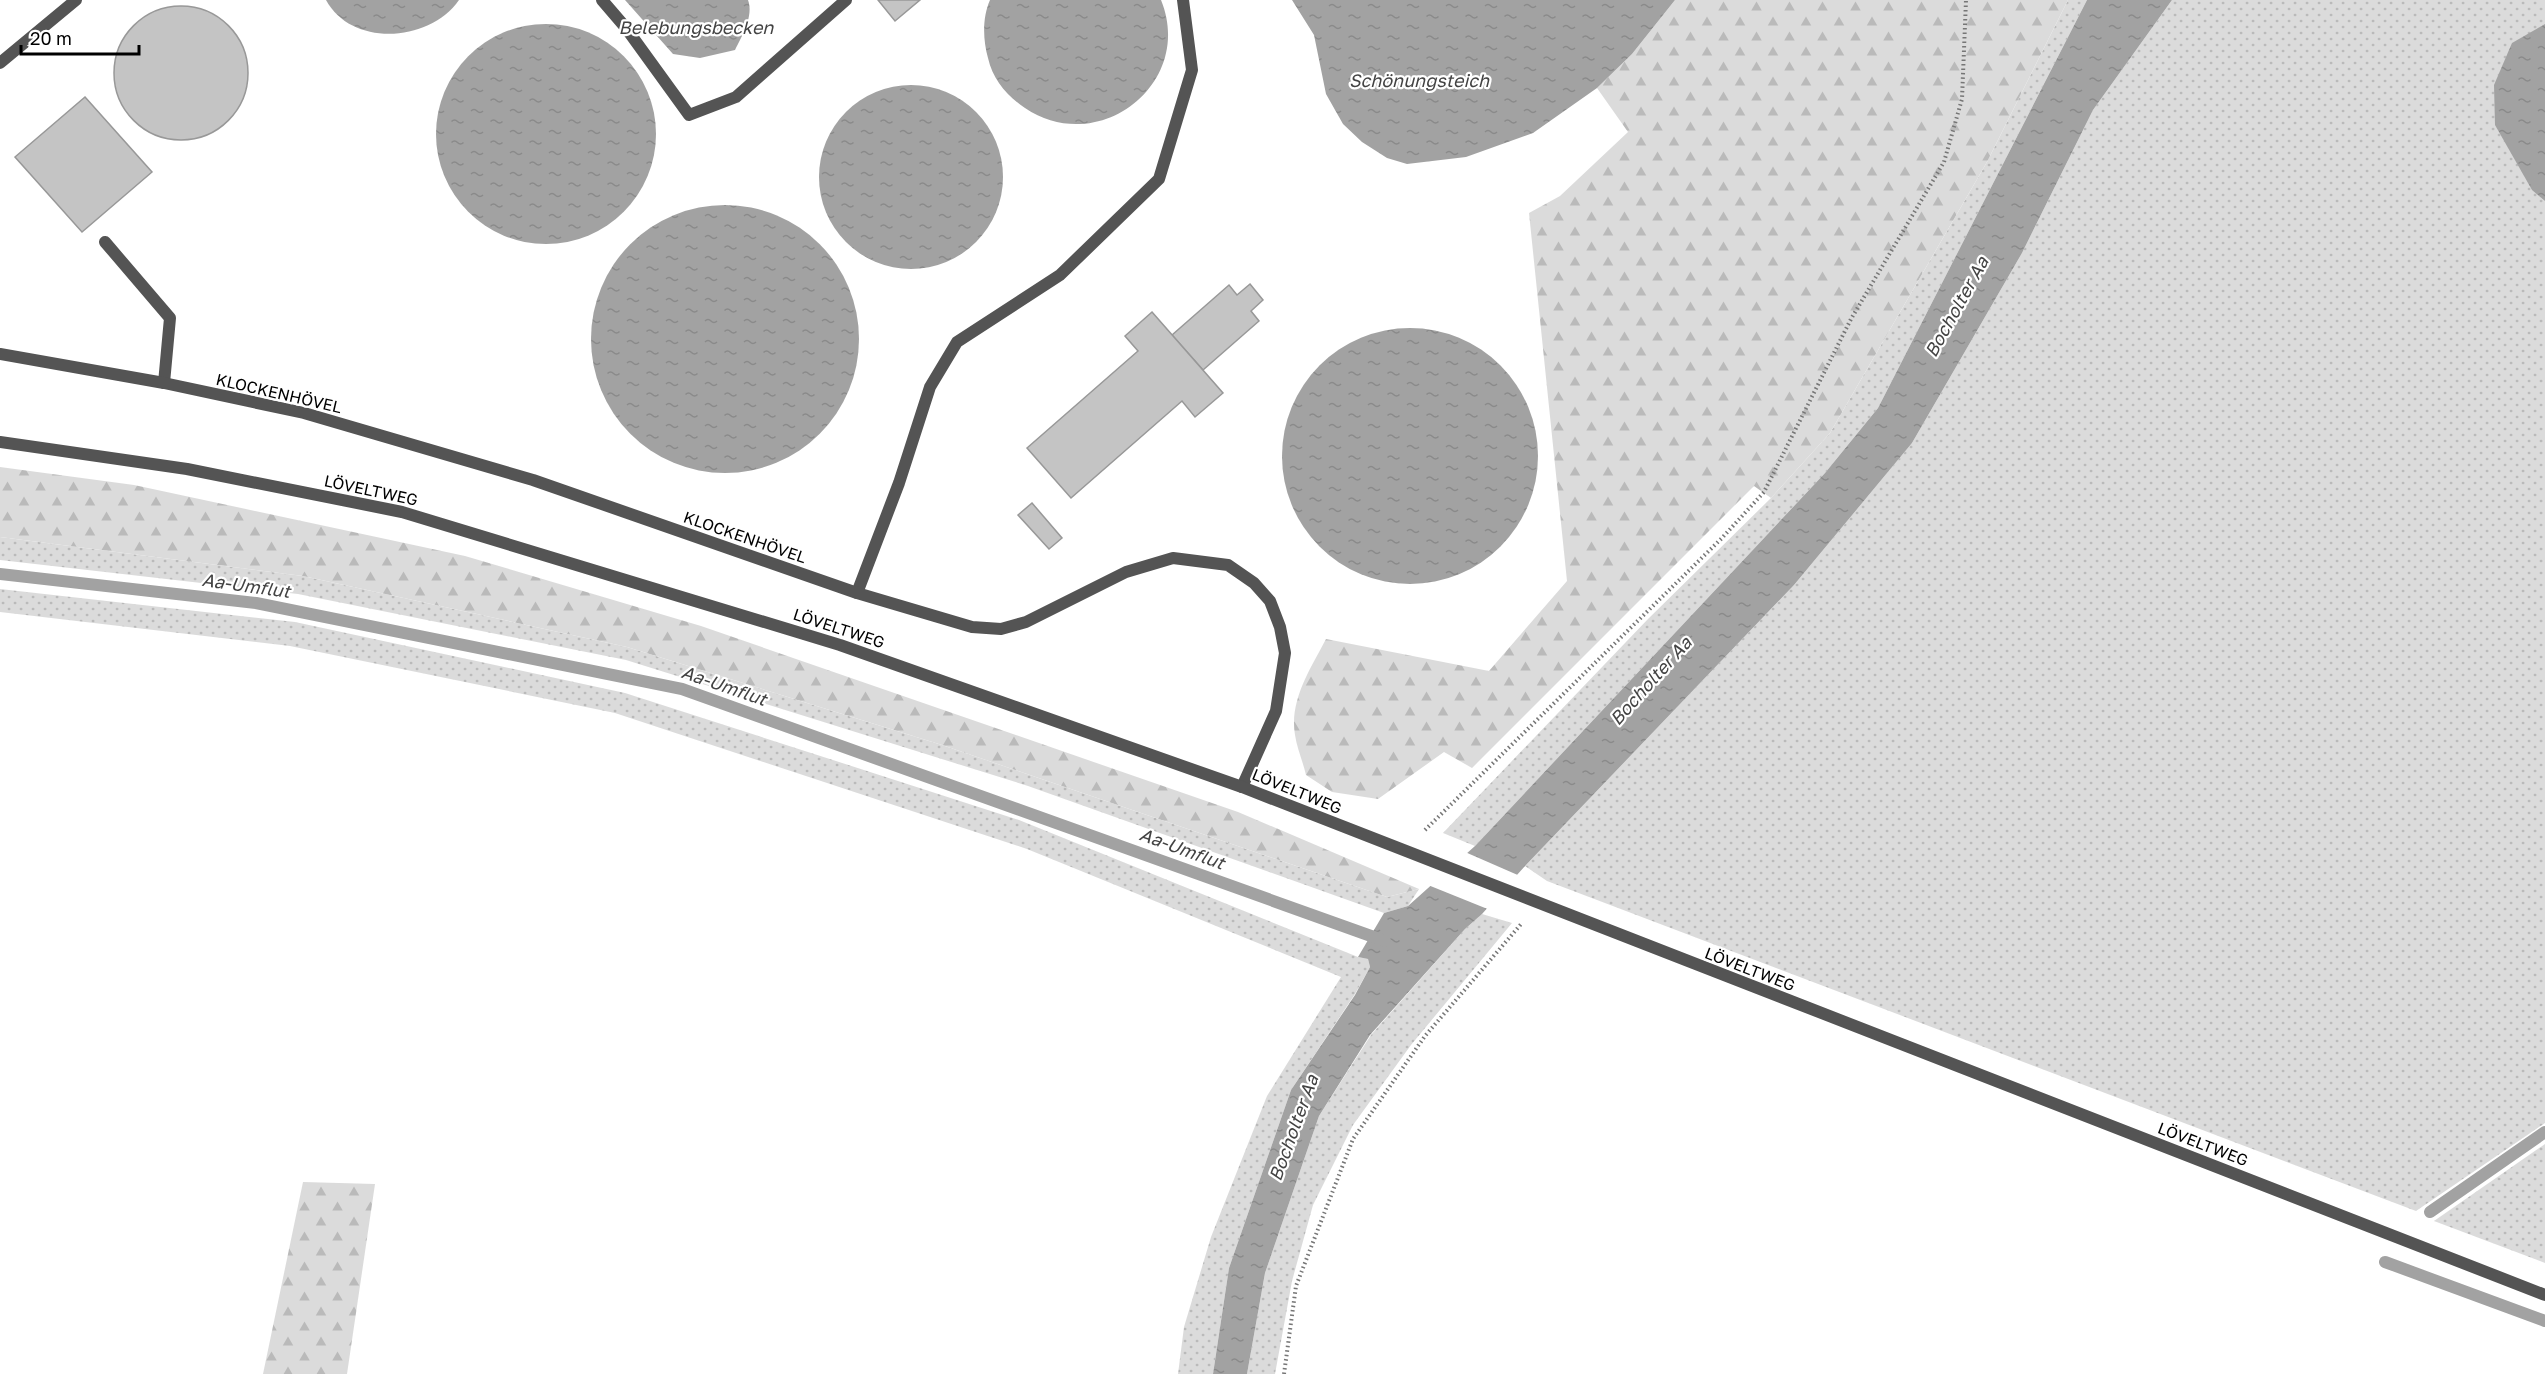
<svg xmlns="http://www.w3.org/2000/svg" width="2545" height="1374" font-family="'Golos Text',sans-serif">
<defs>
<pattern id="grass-dots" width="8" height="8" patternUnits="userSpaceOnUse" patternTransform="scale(1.5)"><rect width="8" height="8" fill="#dbdbdb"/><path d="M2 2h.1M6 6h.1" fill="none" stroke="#bababa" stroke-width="1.8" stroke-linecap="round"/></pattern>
<pattern id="forest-firs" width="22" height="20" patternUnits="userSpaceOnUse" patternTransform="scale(1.5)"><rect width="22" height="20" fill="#dbdbdb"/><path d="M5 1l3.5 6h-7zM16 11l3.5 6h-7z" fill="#bababa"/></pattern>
<pattern id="water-ripples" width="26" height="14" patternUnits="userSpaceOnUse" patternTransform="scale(1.5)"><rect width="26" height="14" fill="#a2a2a2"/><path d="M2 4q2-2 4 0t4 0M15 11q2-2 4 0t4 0" fill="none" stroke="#8a8a8a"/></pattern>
</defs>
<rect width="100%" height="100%" fill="#fff"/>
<g fill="url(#grass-dots)">
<polygon points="2068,0 2087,0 1878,408 1825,473 1475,846 1443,833 1648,619 1771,498 1830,433 1987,162"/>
<polygon points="2172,0 2545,0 2545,1123 2416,1211 1547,881 1525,866 1794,585 1912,443 2022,253 2093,110"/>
<polygon points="0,537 303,576 627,647 942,745 1387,897 1419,889 1408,906 1384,913 1028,786 626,660 298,594 0,560"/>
<polygon points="0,589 295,622 625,693 1019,820 1358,957 1368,959 1370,967 1355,994 1291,1090 1229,1268 1213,1374 1178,1374 1184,1327 1211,1237 1267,1096 1341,977 1027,849 615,713 290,646 0,612"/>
<polygon points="1482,914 1512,923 1411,1045 1353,1125 1313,1205 1292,1281 1275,1374 1247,1374 1265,1273 1319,1116 1371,1035 1465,929"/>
<polygon points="2545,1144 2545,1263 2434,1221"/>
</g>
<g fill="url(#forest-firs)">
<path d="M1675 0H2068L1987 162 1830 433 1771 498 1754 486 1472 768 1444 752 1378 799 1332 792 1306 775C1303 762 1297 748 1295 735 1289 700 1311 668 1326 639L1489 671 1567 581 1529 213 1560 196 1628 132 1597 88 1632 54Z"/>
<polygon points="0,467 134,485 465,556 701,626 1238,812 1419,889 1387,897 942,745 627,647 303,576 0,537"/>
<polygon points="303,1182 375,1184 347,1374 263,1374"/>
</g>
<g fill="url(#water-ripples)">
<path d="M326 0H459C430 42 352 48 326 0Z"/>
<path d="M625 0H748C754 16 742 36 735 50L700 58 673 54Z"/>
<path d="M990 0H1161C1195 83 1099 158 1025 108 1007 96 993 80 988 58 983 40 982 18 990 0Z"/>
<polygon points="1292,0 1675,0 1632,54 1597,88 1533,133 1466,157 1407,164 1387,158 1362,142 1343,124 1326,94 1314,35"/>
<polygon points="2087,0 2172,0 2093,110 2022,253 1912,443 1794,585 1525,866 1482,914 1465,929 1370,1035 1319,1116 1265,1273 1247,1374 1213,1374 1229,1268 1291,1090 1355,995 1370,967 1368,959 1358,957 1384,913 1408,906 1475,846 1825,473 1878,408"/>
<circle cx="546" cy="134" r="110"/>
<polygon points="2545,24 2545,201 2532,190 2495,125 2494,85 2512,43"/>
<circle cx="911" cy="177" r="92"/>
<circle cx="725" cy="339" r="134"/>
<circle cx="1410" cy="456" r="128"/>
</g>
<polygon fill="#fff" points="1465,852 1520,876 1490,910 1428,885"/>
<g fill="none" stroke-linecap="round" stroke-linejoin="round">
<g stroke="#a2a2a2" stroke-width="12">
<polyline points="0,574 256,603 682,689 1385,941"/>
<polyline points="2430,1212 2545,1132"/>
<polyline points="2385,1262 2545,1321"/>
</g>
</g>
<g fill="#c4c4c4" stroke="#989898" stroke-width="1.5">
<polygon points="878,0 920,0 895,21"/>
<circle cx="181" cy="73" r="67"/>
<polygon points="85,97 152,172 82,232 15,157"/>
<polygon points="1250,284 1263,300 1251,311 1259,321 1203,370 1172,335 1229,285 1237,295"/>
<polygon points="1152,312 1223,393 1195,417 1182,401 1071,498 1027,448 1138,351 1125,336"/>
<polygon points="1032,503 1062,538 1049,549 1018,515"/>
</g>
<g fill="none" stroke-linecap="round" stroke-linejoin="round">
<g stroke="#767676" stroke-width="4" stroke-dasharray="1.5 3" stroke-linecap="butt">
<polyline points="1425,830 1722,538 1764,492 1851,319 1944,162 1962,99 1966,0"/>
<polyline points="1284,1374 1296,1286 1353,1139 1425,1036 1522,923"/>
</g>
<g stroke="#545454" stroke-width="12">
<polyline points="602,0 626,28 689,115 736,97 846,0"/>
<polyline points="0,63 76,0"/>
<polyline points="105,242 170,318 164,383"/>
<polyline points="857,593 899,483 930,387 957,342 1060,275 1159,179 1192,70 1183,0"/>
</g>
<g stroke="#545454" stroke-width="12">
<polyline points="0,354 164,383 304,413 533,480 857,593 972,627 1001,629 1026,622 1126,572 1173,558 1228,565 1254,583 1270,601 1280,627 1285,653 1276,711 1242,787"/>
<polyline points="0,442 187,469 402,512 840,645 1242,787 2545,1295"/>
</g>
</g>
<g text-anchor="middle" stroke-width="4.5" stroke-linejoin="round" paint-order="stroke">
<g font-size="16" fill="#000" stroke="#fff">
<text transform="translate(279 393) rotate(13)" y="6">KLOCKENHÖVEL</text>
<text transform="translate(371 490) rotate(12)" y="6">LÖVELTWEG</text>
<text transform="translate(745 537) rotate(19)" y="6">KLOCKENHÖVEL</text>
<text transform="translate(839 628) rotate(18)" y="6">LÖVELTWEG</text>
<text transform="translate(1297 791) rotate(22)" y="6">LÖVELTWEG</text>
<text transform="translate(1750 969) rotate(21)" y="6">LÖVELTWEG</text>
<text transform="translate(2203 1144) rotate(21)" y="6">LÖVELTWEG</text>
</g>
<g font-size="18" font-style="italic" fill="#434343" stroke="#fff">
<text x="696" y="34">Belebungsbecken</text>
<text x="1419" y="87">Schönungsteich</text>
<text transform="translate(1957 307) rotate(-61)" y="6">Bocholter Aa</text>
<text transform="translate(246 586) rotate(8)" y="6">Aa-Umflut</text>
<text transform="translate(1651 681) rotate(-48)" y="6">Bocholter Aa</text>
<text transform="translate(724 686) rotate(19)" y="6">Aa-Umflut</text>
<text transform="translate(1182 849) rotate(20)" y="6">Aa-Umflut</text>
<text transform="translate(1294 1128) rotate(-70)" y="6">Bocholter Aa</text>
</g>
</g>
<path d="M21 45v9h118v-9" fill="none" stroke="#000000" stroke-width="3"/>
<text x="30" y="45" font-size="18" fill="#000000" stroke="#ffffff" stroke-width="4.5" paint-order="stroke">20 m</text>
</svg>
